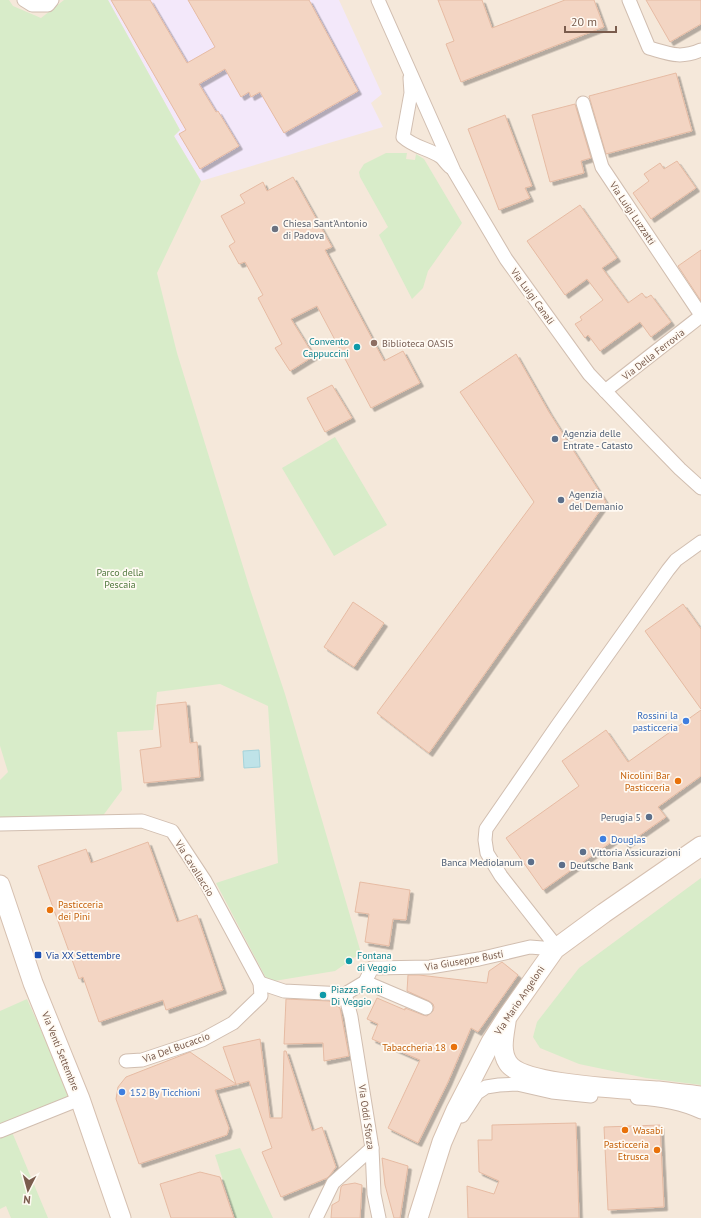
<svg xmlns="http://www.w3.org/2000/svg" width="701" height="1218" font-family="'PT Sans',sans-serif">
<defs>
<filter id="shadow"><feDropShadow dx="3.5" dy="3.5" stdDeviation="0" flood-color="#0004"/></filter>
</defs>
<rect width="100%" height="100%" fill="#fdf6ec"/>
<rect fill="#f5e8da" x="0" y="0" width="701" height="1218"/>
<polygon fill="#f3e8fa" points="108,0 339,0 382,94 371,103 383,127 201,181 174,136 180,130"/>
<g fill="#d8ecc9">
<polygon points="0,0 9,0 13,6 41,18 64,0 108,0 180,130 174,136 201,181 157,273 177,353 249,586 285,694 361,953 335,971 268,982 216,883 278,863 268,706 220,684 157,692 153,730 117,732 122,790 102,817 0,819 0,780 8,772 0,746"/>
<polygon points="386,153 407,153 406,159 415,160 416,154 424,159 462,223 428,271 423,288 412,299 379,235 388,227 360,177 359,172 364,164"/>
<polygon points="335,437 387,525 334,556 282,468"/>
<polygon points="701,878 701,1085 646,1078 579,1064 540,1048 533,1037 537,1022 579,968"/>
<polygon points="27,999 71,1097 0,1124 0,1011"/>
<polygon points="12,1132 48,1218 11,1218 6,1206 0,1209 0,1137"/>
<polygon points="240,1148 273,1218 235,1218 215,1155"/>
</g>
<polygon fill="#bfe3e8" stroke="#a5d3da" points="259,750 260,767 244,768 243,751"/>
<g fill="#f3d5c3" stroke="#e6bba3" filter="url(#shadow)">
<polygon points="111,0 150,0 187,63 215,47 188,0 309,0 358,91 284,133 260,92 251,97 249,92 241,97 225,69 199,84 216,112 218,111 239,146 200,169 179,134 186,130"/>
<polygon points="438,0 482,0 492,28 565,0 594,0 604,27 461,82 446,44 454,41"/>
<polygon points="646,0 701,0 701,24 670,42"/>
<polygon points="676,73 692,131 606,154 589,96"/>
<polygon points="575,104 591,158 581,161 584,173 550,182 532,115"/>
<polygon points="505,115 532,186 525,188 530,198 499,210 468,129"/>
<polygon points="677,161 696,188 651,219 633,193 649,181 644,174 660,163 664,169"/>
<polygon points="293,177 332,247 325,250 384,361 403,351 420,383 371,408 317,306 291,319 314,356 290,371 275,348 282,344 258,298 263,295 245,262 239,264 229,246 235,242 221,216 245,203 240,195 263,182 267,191"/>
<polygon points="580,205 617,258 602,268 628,303 642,293 646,298 651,295 671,322 651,337 640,322 600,351 588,335 585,338 575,324 582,320 580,317 603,300 587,279 565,295 527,241"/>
<polygon points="701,250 701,301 678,266"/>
<polygon points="516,354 549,412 606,502 429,753 377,713 534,502 460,392"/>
<polygon points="332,385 352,418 325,432 307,398"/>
<polygon points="353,602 384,623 354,667 324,647"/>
<polygon points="683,604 701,629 701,709 645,631"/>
<polygon points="186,702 190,743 197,742 200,777 144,783 140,750 161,747 157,705"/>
<polygon points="701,710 701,776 658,807 666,817 626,845 620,836 543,890 506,838 579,786 562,761 606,730 628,762"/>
<polygon points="148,842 177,922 197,915 223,990 166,1010 163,1000 99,1022 83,977 79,979 38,866 86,849 91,863"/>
<polygon points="360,882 410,890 406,920 393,919 389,946 365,942 369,914 355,912"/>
<polygon points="502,962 518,975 478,1032 471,1028 448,1082 418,1143 388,1128 420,1060 372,1039 378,1024 367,1019 377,998 405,1010 405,1008 423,1015 427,1016 433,1011 434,1007 433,1004 429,1001 407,991 408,975 419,975 487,983 489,971"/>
<polygon points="286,999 329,1001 340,1008 349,1056 324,1061 323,1043 284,1044"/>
<polygon points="260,1039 270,1118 282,1118 284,1051 286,1051 312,1131 322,1127 336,1167 330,1175 327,1178 281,1197 262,1152 272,1148 249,1081 215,1090 229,1128 227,1135 139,1164 116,1099 118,1087 126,1077 190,1052 236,1084 223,1047"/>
<polygon points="576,1123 579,1218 468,1218 467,1186 494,1194 499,1181 479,1172 478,1140 492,1140 492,1125"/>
<polygon points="660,1125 664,1207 608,1210 604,1127"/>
<polygon points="382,1158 408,1166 400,1218 394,1218 385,1185"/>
<polygon points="200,1172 220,1177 234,1218 171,1218 160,1184"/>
<polygon points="355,1183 362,1185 360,1218 331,1218 332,1205 339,1201 341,1187 343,1185"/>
</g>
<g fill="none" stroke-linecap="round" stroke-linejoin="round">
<defs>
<g id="street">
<polyline points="24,0 32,5 48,5 52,0"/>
<polyline points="378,0 454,171 506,259 589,374 648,436 680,469 701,488"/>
<path d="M629 0 649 48C670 54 680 59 701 50"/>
<path d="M410 78 411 93 403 137C415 148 428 148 441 157 444 160 447 164 450 167"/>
<polyline points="583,103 602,167 701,315"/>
<polyline points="605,391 701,316"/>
<polyline points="0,824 142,821 172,831 205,881 260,983 261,996 233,1023 202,1040 142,1060 126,1061"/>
<polyline points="365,982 426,1008"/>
<polyline points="260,983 284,991 345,994 351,1017 372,1148 374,1194 379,1218"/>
<polyline points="345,994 365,982 372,968 430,967 479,959 530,947 555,949 552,941 501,876 490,858 487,853 485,840 486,829 557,726 668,570 676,560 701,542"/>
<path d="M637 1098C658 1099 682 1103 701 1112"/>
<polyline points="462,1116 477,1093 486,1087 499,1085 517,1084 552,1092 591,1096"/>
<polyline points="0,1131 80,1099"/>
<polyline points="316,1218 333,1183 372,1148"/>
</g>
<g id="secondary">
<polyline points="0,885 33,983 80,1099 121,1218"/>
<path d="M506 1022C504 1036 500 1051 508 1063 523 1086 630 1089 658 1091 673 1093 687 1094 701 1096"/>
<polyline points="418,1218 442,1142 456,1110 491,1042 507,1017 555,949 604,913 701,846"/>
</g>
</defs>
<use href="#street" stroke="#d1beb0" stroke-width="15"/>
<use href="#secondary" stroke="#d6c0b0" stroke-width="21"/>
<use href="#street" stroke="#fff" stroke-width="13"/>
<use href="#secondary" stroke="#fff" stroke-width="19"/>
</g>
<circle fill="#6b7280" stroke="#fffaf3" stroke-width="1.5" cx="275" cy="229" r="4"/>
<circle fill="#8d6e63" stroke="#fffaf3" stroke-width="1.5" cx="374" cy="343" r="4"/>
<g fill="#0f9aa8" stroke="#fffaf3" stroke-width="1.5">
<circle cx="357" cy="347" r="4"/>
<circle cx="349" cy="961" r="4"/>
<circle cx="323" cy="995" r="4"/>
</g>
<g fill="#5c6f8a" stroke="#fffaf3" stroke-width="1.5">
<circle cx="555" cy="439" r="4"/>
<circle cx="561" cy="500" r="4"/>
<circle cx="649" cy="817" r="4"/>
<circle cx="583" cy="852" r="4"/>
<circle cx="531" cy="862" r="4"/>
<circle cx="562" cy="865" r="4"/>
</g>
<g fill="#3f7fe0" stroke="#fffaf3" stroke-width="1.5">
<circle cx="686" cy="721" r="4"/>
<circle cx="603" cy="839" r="4"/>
<circle cx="122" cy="1092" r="4"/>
</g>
<g fill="#e8710a" stroke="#fffaf3" stroke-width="1.5">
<circle cx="678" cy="781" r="4"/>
<circle cx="50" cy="910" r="4"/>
<circle cx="454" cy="1047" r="4"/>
<circle cx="625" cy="1130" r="4"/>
<circle cx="657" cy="1150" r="4"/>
</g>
<rect fill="#1a4fb4" stroke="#fffaf3" stroke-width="1.5" x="34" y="951" width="8" height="8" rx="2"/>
<g text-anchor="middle" stroke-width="3.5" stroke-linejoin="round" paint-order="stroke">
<g font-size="10" fill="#7a5c4d" stroke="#fffaf3">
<text transform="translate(633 213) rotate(56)" y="4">Via Luigi Luzzatti</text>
<text transform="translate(533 296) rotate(54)" y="4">Via Luigi Canali</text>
<text transform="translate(653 354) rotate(-38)" y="4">Via Della Ferrovia</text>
<text transform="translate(195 868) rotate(58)" y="4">Via Cavallaccio</text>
<text transform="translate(464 960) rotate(-10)" y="4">Via Giuseppe Busti</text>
<text transform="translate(519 1000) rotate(-56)" y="4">Via Mario Angeloni</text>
<text transform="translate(176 1047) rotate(-20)" y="4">Via Del Bucaccio</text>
<text transform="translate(61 1051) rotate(68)" y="4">Via Venti Settembre</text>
<text transform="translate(367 1117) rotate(82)" y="4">Via Oddi Sforza</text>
</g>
<g font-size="10" fill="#5b616d" stroke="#fffaf3" text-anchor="start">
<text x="283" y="227">Chiesa Sant'Antonio<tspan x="283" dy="12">di Padova</tspan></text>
</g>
<g font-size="10" fill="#0d838f" stroke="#fffaf3" text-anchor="start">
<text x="349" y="345" text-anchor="end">Convento<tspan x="349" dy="12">Cappuccini</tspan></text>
<text x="357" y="959">Fontana<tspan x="357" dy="12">di Veggio</tspan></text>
<text x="331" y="993">Piazza Fonti<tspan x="331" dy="12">Di Veggio</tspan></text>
</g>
<g font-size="10" fill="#785e54" stroke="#fffaf3" text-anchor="start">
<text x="382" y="347">Biblioteca OASIS</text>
</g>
<g font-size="10" fill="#4e5e75" stroke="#fffaf3" text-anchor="start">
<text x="563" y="437">Agenzia delle<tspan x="563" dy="12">Entrate - Catasto</tspan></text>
<text x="569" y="498">Agenzia<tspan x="569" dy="12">del Demanio</tspan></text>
<text x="641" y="821" text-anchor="end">Perugia 5</text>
<text x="591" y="856">Vittoria Assicurazioni</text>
<text x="523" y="866" text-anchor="end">Banca Mediolanum</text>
<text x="570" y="869">Deutsche Bank</text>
</g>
<g font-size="10" fill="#537a41" stroke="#fffaf3">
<text x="120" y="576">Parco della<tspan x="120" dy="12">Pescaia</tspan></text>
</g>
<g font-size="10" fill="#366cbe" stroke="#fffaf3" text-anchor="start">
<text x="678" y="719" text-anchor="end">Rossini la<tspan x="678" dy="12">pasticceria</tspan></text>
<text x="611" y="843">Douglas</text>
<text x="130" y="1096">152 By Ticchioni</text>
</g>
<g font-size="10" fill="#c56008" stroke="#fffaf3" text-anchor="end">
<text x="670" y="779">Nicolini Bar<tspan x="670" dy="12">Pasticceria</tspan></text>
<text x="58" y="908" text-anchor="start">Pasticceria<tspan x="58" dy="12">dei Pini</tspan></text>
<text x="446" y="1051">Tabaccheria 18</text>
<text x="633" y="1134" text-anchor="start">Wasabi</text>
<text x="649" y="1148">Pasticceria<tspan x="649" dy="12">Etrusca</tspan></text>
</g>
<g font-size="10" fill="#164399" stroke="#fffaf3" text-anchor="start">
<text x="46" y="959">Via XX Settembre</text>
</g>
</g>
<g transform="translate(28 1190) rotate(186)" stroke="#fffaf3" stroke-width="3" paint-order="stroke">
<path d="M0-3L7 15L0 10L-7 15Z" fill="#7a5c4d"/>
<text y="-6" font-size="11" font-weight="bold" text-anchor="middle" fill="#7a5c4d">N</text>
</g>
<path d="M565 26v6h51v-6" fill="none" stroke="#7a5c4d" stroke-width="2"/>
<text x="571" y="26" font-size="12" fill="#7a5c4d" stroke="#fffaf3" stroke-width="3" paint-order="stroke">20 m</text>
</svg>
